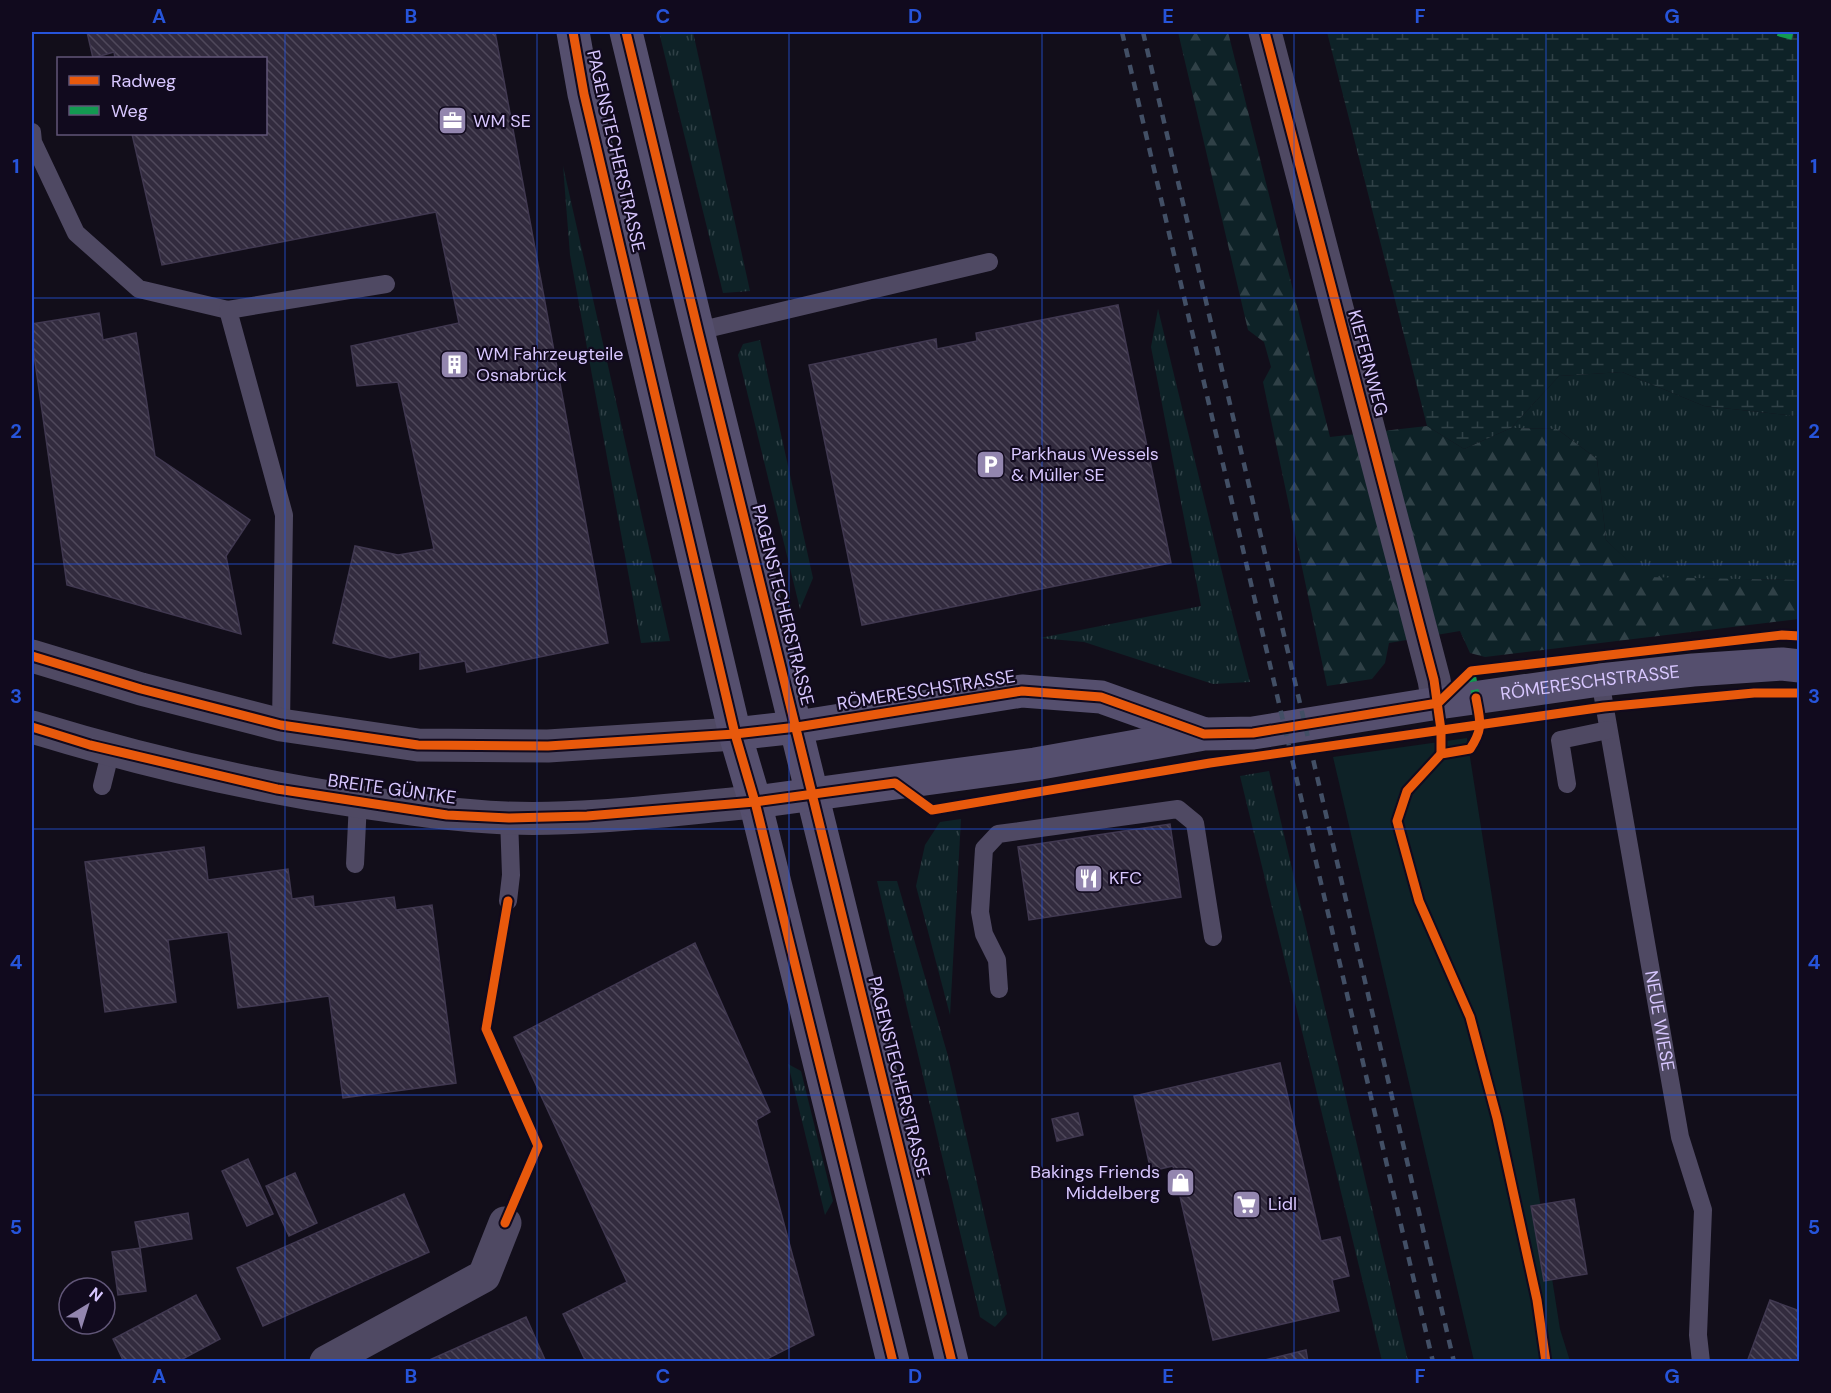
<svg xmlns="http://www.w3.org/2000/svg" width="1831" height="1393" font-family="'DM Sans',sans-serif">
<defs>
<pattern id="grass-tufts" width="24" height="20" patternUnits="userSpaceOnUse" patternTransform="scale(1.5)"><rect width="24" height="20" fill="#0e2227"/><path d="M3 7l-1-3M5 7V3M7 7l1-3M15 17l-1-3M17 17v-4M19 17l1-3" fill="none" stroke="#304147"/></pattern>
<pattern id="forest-firs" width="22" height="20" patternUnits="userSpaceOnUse" patternTransform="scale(1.5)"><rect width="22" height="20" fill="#0e2227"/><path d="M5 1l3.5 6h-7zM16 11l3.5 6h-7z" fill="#304147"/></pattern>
<pattern id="wetland-marsh" width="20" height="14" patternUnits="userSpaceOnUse" patternTransform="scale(1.5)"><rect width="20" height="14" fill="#0e2227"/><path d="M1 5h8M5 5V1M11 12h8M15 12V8" fill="none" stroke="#304147"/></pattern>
<pattern id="building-back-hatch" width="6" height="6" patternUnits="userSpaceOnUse" patternTransform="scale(1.5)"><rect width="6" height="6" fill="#322b3e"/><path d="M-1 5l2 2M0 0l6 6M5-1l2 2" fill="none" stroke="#4f485b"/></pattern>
</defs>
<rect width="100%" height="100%" fill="#120e1a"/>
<g fill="url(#grass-tufts)">
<polygon points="659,32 693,32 750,291 723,293"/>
<polygon points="563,166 670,641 641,643 570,255"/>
<polygon points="1158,309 1230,605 1250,682 1213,684 1084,642 1040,638 1201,606 1151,347"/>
<polygon points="760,340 813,578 800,609 738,355 743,344"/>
<polygon points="1622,372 1704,406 1796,416 1799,415 1799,580 1645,578 1606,540 1597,459 1557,429 1511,428 1559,376"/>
<polygon points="1269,771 1408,1361 1382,1361 1240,776"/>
<polygon points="961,819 950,1015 916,886 925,845 940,822"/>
<polygon points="877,881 897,881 948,1056 1007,1314 995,1327 980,1317"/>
<polygon points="788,1064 801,1071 833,1201 825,1215"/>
</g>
<polygon fill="url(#forest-firs)" points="1178,32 1228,32 1330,437 1427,426 1464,449 1511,428 1557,429 1597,459 1606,540 1645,577 1799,580 1799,619 1485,657 1470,653 1460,631 1389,643 1385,663 1372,679 1327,686 1263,382 1271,367 1264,342 1248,330"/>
<polygon fill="url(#wetland-marsh)" points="1327,32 1799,32 1799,415 1796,416 1704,406 1622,372 1559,376 1511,428 1464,449 1427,426"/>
<polygon fill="#0e2227" points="1467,738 1560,1329 1570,1361 1474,1361 1333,757"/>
<g fill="url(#building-back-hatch)" stroke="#403850" stroke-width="1.5">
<polygon points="87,32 495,32 608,643 467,672 465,661 420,669 420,652 390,658 333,643 355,546 398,555 434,549 398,382 357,386 351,346 459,323 436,212 162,265 132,134 266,134 266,58 115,58 114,52 93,58"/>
<polygon points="1118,305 1171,563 862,625 809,365 936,339 937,349 977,341 976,333"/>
<polygon points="99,313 103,340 136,333 155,456 250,520 226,556 241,634 67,585 32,341 32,324"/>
<polygon points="1170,824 1181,897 1029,920 1018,847"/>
<polygon points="204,847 208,880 288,869 292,899 313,896 314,907 394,897 396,910 432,905 456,1083 343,1098 329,996 238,1008 228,932 168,940 176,1002 105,1012 85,862"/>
<polygon points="695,943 770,1112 756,1120 814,1335 761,1362 586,1362 563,1314 627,1282 514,1037"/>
<polygon points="1280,1063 1321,1241 1340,1237 1349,1276 1332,1280 1339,1311 1213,1340 1173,1166 1151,1171 1134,1096"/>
<polygon points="1078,1113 1083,1135 1057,1141 1052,1119"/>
<polygon points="248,1159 273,1214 247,1226 222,1171"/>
<polygon points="295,1173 317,1223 289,1236 266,1186"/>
<polygon points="404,1194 429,1252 263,1326 237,1268"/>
<polygon points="1574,1199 1587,1274 1544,1281 1531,1206"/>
<polygon points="188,1213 192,1239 140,1248 135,1222"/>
<polygon points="140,1248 146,1291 118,1295 112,1252"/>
<polygon points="196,1295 220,1339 177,1362 124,1362 113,1339"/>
<polygon points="1770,1300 1800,1311 1800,1362 1747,1362"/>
<polygon points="526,1317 546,1362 425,1362"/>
<polygon points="1306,1350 1308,1362 1257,1362"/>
</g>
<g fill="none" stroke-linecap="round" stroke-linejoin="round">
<g stroke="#4f4963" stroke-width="18">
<polyline points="32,132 33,142 76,233 139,289 228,310"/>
<polyline points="698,331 989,262"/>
<path id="s1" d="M1600 680 1680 1137 1703 1210 1698 1335 1701 1362"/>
<polyline points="281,725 284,515 228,310 386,284"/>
<polyline points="1567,784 1560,740 1608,730"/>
<polyline points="102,786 111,750"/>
<polyline points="355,864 358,802"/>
<polyline points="508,901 511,875 509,818"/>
<polyline points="999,989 997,960 984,934 980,912 984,849 998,834 1178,809 1195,823 1213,937"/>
</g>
<g stroke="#4f4963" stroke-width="33">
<polyline points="1265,32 1434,680 1438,703"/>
<polyline points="326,1362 484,1276 505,1223"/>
</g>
<g stroke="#4f4963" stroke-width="33">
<polyline points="32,656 141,689 281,725 418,745 548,746 735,734"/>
<path d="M32 727C140 760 251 786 362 802 410 809 458 816 506 818 589 821 673 809 755 802"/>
</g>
<g stroke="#554f6e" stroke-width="33">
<polyline points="573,32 584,94 735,734 755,802 893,1362"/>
<polyline points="626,32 698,331 952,1362"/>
<polyline points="735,734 797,727 1022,691 1101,697 1202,733"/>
<path id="s2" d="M755 802 1035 764 1204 734 1253 733 1438 703 1600 680 1693 670 1782 664 1800 666"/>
</g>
<g stroke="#424f65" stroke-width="4.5" stroke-dasharray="9 8" stroke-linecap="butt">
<polyline points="1122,32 1433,1362"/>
<polyline points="1143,32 1454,1362"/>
</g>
<g stroke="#139951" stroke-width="8" stroke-dasharray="15 8" stroke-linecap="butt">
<polyline points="1778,32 1800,38"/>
<polyline points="1475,671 1471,671 1477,703"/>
</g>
<defs>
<g id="cycleway">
<polyline points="573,32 584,94 735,734 755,802 893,1362"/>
<polyline points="626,32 698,331 952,1362"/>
<polyline points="1265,32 1434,680 1441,730 1441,754"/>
<polyline points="32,656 141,689 281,725 418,745 548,746 735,734 797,727 1022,691 1101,697 1204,734 1253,733 1438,703"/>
<path d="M1476 698C1480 721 1484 728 1470 749L1441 754 1407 791 1397 821 1419 901 1470 1017 1497 1118 1537 1300 1546 1362"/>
<polyline points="1438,703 1471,671 1782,635 1800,636"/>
<polyline points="32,727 90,745 277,789 447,815 509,818 587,816 755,802 895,783 932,810 1210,763 1604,707 1754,693 1800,693"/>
<polyline points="505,1223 538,1146 486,1029 508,901"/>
</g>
</defs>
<use href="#cycleway" stroke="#110a1e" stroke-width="13"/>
<use href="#cycleway" stroke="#e8590c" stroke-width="9"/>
</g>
<path fill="none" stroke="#2654da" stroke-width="1.5" stroke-opacity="0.55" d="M285 32V1362M537 32V1362M789 32V1362M1042 32V1362M1294 32V1362M1546 32V1362M32 298H1800M32 564H1800M32 829H1800M32 1095H1800"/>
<defs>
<symbol id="office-square" viewBox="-11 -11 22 22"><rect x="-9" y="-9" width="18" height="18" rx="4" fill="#9386af" stroke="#110a1e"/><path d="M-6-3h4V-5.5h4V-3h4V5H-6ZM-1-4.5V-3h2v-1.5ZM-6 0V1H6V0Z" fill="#fff"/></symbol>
<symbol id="building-square" viewBox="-11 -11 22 22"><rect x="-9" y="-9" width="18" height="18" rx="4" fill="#9386af" stroke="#110a1e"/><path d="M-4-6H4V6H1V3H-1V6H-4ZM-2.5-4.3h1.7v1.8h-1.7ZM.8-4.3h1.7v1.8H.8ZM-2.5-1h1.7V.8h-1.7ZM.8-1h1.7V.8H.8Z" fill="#fff"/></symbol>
<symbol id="parking-square" viewBox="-11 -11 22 22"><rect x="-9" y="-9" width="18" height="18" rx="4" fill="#9386af" stroke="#110a1e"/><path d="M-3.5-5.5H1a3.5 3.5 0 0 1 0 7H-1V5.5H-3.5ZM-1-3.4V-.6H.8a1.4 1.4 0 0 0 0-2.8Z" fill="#fff"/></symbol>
<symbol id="restaurant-square" viewBox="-11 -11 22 22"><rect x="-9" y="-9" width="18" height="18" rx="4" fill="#9386af" stroke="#110a1e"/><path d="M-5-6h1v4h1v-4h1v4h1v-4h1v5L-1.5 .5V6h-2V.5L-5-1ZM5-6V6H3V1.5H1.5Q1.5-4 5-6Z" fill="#fff"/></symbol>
<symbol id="shop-square" viewBox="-11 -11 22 22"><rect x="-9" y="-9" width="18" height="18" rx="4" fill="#9386af" stroke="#110a1e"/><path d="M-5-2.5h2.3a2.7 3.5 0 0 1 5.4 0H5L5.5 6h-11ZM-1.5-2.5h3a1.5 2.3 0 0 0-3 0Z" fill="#fff"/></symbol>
<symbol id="supermarket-square" viewBox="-11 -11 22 22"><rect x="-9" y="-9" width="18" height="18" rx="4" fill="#9386af" stroke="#110a1e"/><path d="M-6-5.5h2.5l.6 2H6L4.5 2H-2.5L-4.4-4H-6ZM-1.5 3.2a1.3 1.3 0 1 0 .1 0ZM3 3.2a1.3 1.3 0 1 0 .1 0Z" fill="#fff"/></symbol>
</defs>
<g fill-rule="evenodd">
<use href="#office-square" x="436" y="104" width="33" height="33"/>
<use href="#building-square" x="438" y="348" width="33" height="33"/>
<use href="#parking-square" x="974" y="448" width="33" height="33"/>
<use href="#restaurant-square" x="1072" y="862" width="33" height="33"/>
<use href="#shop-square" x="1164" y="1166" width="33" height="33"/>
<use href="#supermarket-square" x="1230" y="1188" width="33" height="33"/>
</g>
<g text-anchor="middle" stroke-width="4.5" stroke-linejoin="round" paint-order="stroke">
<g font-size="18" fill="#d8c7ff" stroke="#110a1e" text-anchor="start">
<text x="473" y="127">WM SE</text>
<text x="476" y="360">WM Fahrzeugteile<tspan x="476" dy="21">Osnabrück</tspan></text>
<text x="1011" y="460">Parkhaus Wessels<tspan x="1011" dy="21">&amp; Müller SE</tspan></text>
<text x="1109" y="884">KFC</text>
<text x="1160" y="1178" text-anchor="end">Bakings Friends<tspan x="1160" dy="21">Middelberg</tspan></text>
<text x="1268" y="1210">Lidl</text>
</g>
<g font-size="18" fill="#d8c7ff" stroke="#110a1e">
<text transform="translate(616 151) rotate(77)" y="6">PAGENSTECHERSTRASSE</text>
<text transform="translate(1368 363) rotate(75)" y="6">KIEFERNWEG</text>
<text transform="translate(783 605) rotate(76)" y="6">PAGENSTECHERSTRASSE</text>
<text dy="6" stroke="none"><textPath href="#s2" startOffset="844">RÖMERESCHSTRASSE</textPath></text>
<text transform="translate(926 690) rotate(-9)" y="6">RÖMERESCHSTRASSE</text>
<text transform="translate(392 789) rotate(8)" y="6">BREITE GÜNTKE</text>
<text dy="6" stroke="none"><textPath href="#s1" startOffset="346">NEUE WIESE</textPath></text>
<text transform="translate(899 1077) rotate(76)" y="6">PAGENSTECHERSTRASSE</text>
</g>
</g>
<rect width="1831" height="1393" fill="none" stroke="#110a1e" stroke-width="66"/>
<rect x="57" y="57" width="210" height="78" fill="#110a1e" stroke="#615678" stroke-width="1.5"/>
<rect x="69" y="76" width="30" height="9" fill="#e8590c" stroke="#615678" stroke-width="1.5"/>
<text x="111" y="87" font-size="18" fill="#d8c7ff">Radweg</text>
<rect x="69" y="106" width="30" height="9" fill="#139951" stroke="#615678" stroke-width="1.5"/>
<text x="111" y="117" font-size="18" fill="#d8c7ff">Weg</text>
<g transform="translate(87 1306) rotate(38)"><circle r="28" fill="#110a1e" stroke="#615678" stroke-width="1.5"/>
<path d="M0-4.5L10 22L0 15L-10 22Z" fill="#9386af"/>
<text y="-9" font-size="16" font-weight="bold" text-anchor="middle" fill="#d8c7ff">N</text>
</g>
<rect x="33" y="33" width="1765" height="1327" fill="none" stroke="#2654da" stroke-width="2"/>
<g font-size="20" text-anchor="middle" font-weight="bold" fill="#2654da">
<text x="159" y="23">A</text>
<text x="411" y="23">B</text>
<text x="663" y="23">C</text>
<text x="915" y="23">D</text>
<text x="1168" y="23">E</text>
<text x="1420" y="23">F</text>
<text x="1672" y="23">G</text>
<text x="16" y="173">1</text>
<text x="1814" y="173">1</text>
<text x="16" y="438">2</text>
<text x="1814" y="438">2</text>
<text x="16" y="703">3</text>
<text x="1814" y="703">3</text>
<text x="16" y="969">4</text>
<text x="1814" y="969">4</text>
<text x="16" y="1234">5</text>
<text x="1814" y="1234">5</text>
<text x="159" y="1383">A</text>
<text x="411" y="1383">B</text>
<text x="663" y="1383">C</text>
<text x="915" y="1383">D</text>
<text x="1168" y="1383">E</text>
<text x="1420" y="1383">F</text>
<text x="1672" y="1383">G</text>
</g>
</svg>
